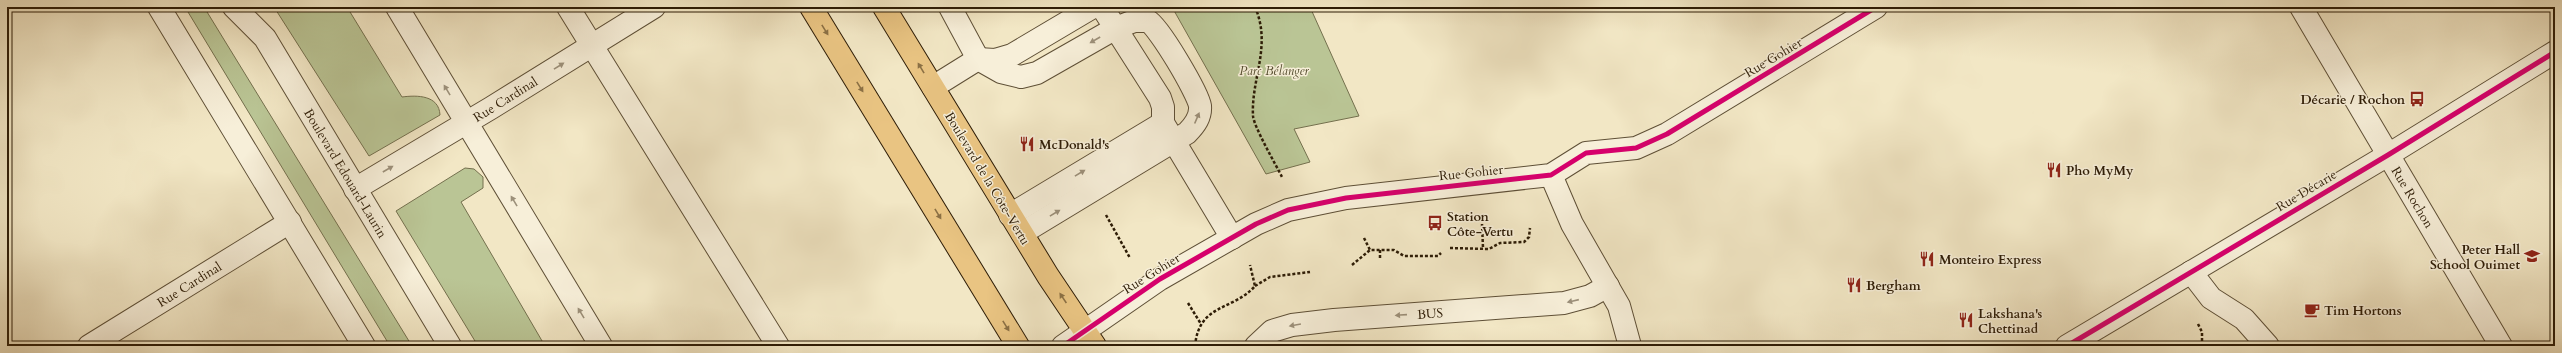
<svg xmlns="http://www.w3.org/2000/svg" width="2562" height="353" font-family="Cardo,serif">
<rect width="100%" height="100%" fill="#f2e7c5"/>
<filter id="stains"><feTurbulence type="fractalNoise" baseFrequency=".005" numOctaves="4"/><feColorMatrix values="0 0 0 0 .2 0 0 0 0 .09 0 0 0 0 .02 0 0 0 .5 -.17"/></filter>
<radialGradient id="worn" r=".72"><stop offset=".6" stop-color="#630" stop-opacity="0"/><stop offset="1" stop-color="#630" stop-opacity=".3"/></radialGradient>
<g fill="#bac595" stroke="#74704e">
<polygon points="185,7 204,7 412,346 390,346"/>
<path d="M274 7H347L402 97C417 95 439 95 440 115L369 156Z"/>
<polygon points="1172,7 1310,7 1359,116 1294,129 1310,162 1266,174"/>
<polygon points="465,168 474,169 483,177 483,188 461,202 545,346 478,346 396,211"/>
</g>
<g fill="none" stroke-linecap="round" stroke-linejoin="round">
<defs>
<g id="minor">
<polyline points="159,7 364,346"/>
<polyline points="234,7 265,38 450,346"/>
<polyline points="397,7 601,346"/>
<polyline points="568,7 778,346"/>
<path d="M950 7 978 59 1001 72 1021 77 1037 73 1116 28 1134 21H1148C1159 27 1198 93 1200 106 1201 117 1195 125 1187 133L1022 233"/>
<polyline points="1102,7 1160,98 1163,107 1163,123 1232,238"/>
<polyline points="2301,7 2501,346"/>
<polyline points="933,87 978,59 995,60 1012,55 1093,7"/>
<polyline points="1551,175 1572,224 1619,306 1630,346"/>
<polyline points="355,189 491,108 654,7"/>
<polyline points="1010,215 1163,123"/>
<polyline points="2191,272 2211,298 2244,319 2268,346"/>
<polyline points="89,346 290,222"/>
<polyline points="1063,346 1160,279 1256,224 1288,210 1346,198 1551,175 1586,153 1636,148 1667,134 1876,7"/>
<polyline points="1256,346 1272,331 1292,325 1334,320 1564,303 1590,296 1608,286"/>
<polyline points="2067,346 2388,155 2555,52"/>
</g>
<g id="major">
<polyline points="811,7 1018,346"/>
<polyline points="884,7 1048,276 1095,346"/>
</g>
</defs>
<use href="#minor" stroke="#5e4f36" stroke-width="24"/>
<use href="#major" stroke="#2d1c06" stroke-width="24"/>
<g stroke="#2d1c06" stroke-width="2.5" stroke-dasharray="3 2" stroke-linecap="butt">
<path d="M1255 7C1272 46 1251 78 1253 116 1254 127 1276 165 1282 177"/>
<polyline points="1106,215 1130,258"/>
<polyline points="1482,224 1483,248"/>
<polyline points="1364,238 1370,250"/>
<polyline points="1450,248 1489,249 1500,243 1524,242 1529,237 1530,228"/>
<polyline points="1380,250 1380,259"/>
<polyline points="1352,265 1370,250 1394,250 1404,256 1438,256 1441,253"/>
<polyline points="1255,286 1270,277 1310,272"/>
<polyline points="1188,303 1201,324"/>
<polyline points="2198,324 2202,332 2202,346"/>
<polyline points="1135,342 1138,343"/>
<path d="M1195 346C1199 303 1233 311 1255 286L1250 265"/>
</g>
<use href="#minor" stroke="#f7efd9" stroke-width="22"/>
<use href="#major" stroke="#e9c482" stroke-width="22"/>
<defs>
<g id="cycleway">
<polyline points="1063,346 1160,279 1256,224 1288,210 1346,198 1551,175 1586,153 1636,148 1667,134 1876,7"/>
<polyline points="2067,346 2388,155 2555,52"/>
</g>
</defs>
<use href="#cycleway" stroke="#f7efd9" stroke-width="8"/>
<use href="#cycleway" stroke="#d6006c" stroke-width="5"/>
</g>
<defs><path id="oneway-solid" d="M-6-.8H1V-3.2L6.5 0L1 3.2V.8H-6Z"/></defs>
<g fill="#8b7044">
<use href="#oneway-solid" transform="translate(825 30) rotate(58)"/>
<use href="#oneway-solid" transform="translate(921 68) rotate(-121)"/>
<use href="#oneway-solid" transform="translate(860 87) rotate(58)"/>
<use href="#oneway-solid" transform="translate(938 214) rotate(59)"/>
<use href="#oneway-solid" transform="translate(1063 298) rotate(-124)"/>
<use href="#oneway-solid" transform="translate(1006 326) rotate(58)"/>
</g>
<g fill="#9c907a">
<use href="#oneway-solid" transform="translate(1095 40) rotate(150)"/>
<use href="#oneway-solid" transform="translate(559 66) rotate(-32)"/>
<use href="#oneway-solid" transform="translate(447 90) rotate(-121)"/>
<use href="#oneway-solid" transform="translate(1197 118) rotate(-67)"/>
<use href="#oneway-solid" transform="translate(388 169) rotate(-30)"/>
<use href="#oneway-solid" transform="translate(1080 173) rotate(-31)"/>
<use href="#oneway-solid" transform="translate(514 201) rotate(-121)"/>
<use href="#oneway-solid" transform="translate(1055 213) rotate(-31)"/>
<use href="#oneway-solid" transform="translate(1573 301) rotate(167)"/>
<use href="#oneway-solid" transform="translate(581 313) rotate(-121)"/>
<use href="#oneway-solid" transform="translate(1401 315) rotate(176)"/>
<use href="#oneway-solid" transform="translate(1295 325) rotate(170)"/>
</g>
<defs>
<symbol id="bus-bare" viewBox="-9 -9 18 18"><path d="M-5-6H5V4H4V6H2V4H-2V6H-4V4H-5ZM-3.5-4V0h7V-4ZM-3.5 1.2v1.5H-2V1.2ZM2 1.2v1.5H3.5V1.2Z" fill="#8f2418" stroke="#f7efd9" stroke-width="2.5" paint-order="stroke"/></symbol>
<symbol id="restaurant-bare" viewBox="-9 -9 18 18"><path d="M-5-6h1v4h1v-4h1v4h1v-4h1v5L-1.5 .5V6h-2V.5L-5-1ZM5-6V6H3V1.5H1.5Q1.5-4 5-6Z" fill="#8f2418" stroke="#f7efd9" stroke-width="2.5" paint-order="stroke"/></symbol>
<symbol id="school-bare" viewBox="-9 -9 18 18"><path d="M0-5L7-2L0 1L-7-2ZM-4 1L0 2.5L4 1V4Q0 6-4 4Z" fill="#8f2418" stroke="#f7efd9" stroke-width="2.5" paint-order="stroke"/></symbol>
<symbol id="cafe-bare" viewBox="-9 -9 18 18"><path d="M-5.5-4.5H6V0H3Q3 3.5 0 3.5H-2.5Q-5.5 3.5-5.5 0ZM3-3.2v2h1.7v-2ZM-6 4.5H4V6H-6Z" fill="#8f2418" stroke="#f7efd9" stroke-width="2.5" paint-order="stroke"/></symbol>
</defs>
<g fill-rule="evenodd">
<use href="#bus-bare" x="2406" y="88" width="22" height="22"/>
<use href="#restaurant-bare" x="1016" y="133" width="22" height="22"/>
<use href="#restaurant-bare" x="2043" y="159" width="22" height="22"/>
<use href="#bus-bare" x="1424" y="212" width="22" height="22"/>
<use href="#school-bare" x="2521" y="245" width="22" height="22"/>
<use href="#restaurant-bare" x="1916" y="248" width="22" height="22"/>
<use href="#restaurant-bare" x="1843" y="274" width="22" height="22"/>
<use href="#cafe-bare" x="2301" y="299" width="22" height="22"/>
<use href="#restaurant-bare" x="1955" y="309" width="22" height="22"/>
</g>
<g text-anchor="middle" stroke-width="3" stroke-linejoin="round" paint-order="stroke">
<g font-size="13" fill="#2d1c06" stroke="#f7efd9">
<text transform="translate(1773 57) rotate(-31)" y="5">Rue Gohier</text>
<text transform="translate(505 99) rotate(-32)" y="5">Rue Cardinal</text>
<text transform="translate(1471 172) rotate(-6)" y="5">Rue Gohier</text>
<text transform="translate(346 173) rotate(59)" y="5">Boulevard Edouard-Laurin</text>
<text transform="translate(988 178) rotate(59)" y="5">Boulevard de la Côte-Vertu</text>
<text transform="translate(2306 190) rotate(-31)" y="5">Rue Décarie</text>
<text transform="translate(2413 197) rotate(59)" y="5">Rue Rochon</text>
<text transform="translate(1151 273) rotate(-32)" y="5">Rue Gohier</text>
<text transform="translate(189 284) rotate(-32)" y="5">Rue Cardinal</text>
<text transform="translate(1430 313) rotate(-4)" y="5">BUS</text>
</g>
<g font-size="13" font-style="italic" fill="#574f31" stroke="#f7efd9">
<text x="1274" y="75">Parc Bélanger</text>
</g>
<g font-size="13" font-weight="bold" fill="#2d1c06" stroke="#f7efd9" text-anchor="start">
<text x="2405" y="104" text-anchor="end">Décarie / Rochon</text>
<text x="1039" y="149">McDonald's</text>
<text x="2066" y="175">Pho MyMy</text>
<text x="1447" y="221">Station<tspan x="1447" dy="15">Côte-Vertu</tspan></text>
<text x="2520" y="254" text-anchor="end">Peter Hall<tspan x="2520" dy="15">School Ouimet</tspan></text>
<text x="1939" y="264">Monteiro Express</text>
<text x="1866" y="290">Bergham</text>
<text x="2324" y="315">Tim Hortons</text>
<text x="1978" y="318">Lakshana's<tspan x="1978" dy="15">Chettinad</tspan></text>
</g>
</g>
<rect width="2562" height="353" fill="none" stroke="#f2e7c5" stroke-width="24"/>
<rect x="8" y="8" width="2546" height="337" fill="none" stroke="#2d1c06" stroke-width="2"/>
<rect x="12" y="12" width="2538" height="329" fill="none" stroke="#2d1c06"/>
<rect width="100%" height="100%" filter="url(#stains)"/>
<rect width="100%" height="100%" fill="url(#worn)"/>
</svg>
